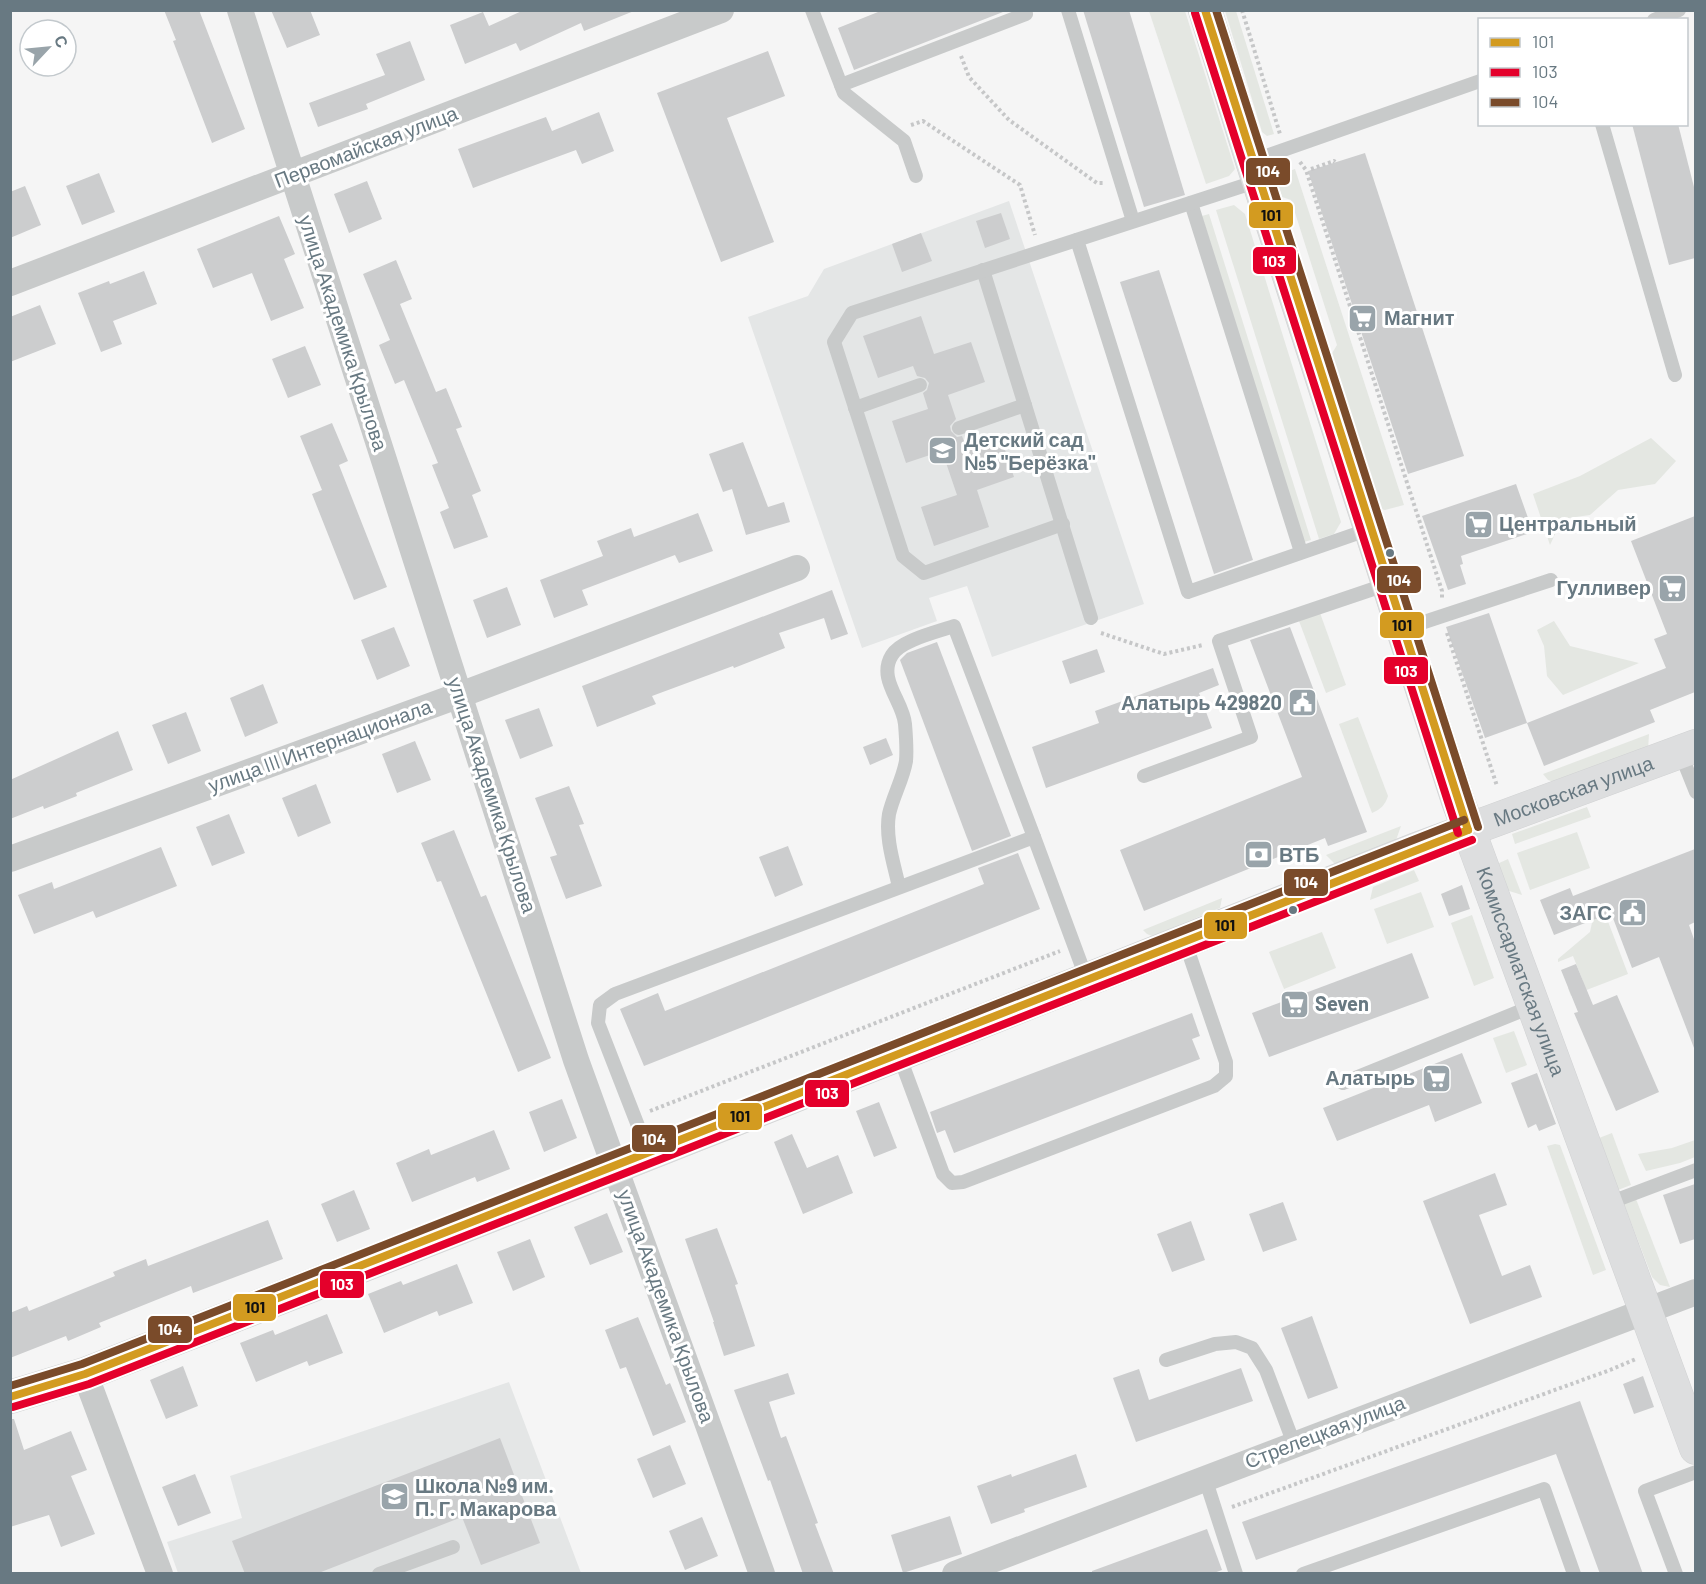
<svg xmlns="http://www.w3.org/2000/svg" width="1706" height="1584" font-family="Barlow,sans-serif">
<rect width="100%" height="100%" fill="#f5f5f5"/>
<g fill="#e4e6e6">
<polygon points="1009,201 1144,604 992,657 967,586 929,598 937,621 862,648 748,317 808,296 824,269"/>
<polygon points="509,1382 581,1573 178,1573 167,1542 242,1518 230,1476"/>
</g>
<g fill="#e4e7e2">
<polygon points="1149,11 1185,11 1235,169 1229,176 1206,184"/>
<polygon points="1225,11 1236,11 1274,134 1267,136 1262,132"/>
<polygon points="1295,169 1404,505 1385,510 1381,509 1331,355 1337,345 1291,200 1282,197 1277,181 1279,175"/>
<polygon points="1234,205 1245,214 1341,522 1334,534 1319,539 1216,210"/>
<polygon points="1209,214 1311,540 1304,542 1202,216"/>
<polygon points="1651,438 1676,461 1655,484 1618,490 1590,515 1562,519 1550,545 1533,494 1580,476"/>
<polygon points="1320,613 1346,685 1326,693 1299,621"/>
<polygon points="1554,621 1570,646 1639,663 1563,695 1547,676 1544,646 1537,630"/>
<path d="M1358 717 1388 796C1385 805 1381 809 1372 813L1339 724Z"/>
<polygon points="1649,734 1648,750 1556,783 1548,780 1543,774"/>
<polygon points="1587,807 1591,817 1515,844 1512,834"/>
<polygon points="1401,826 1396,840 1335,864 1326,855"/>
<polygon points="1577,832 1590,868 1530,890 1517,853"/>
<polygon points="1508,859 1522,895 1506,890 1497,864"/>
<polygon points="1414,870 1419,881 1370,900 1373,887"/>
<polygon points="1421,892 1434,927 1387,944 1374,909"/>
<polygon points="1222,898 1220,908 1152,936 1147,934 1143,930"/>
<polygon points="1601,903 1628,974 1571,996 1568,988 1583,981 1573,956 1558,962 1558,959 1590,932 1596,904"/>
<polygon points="1472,915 1494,978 1474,986 1451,923"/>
<polygon points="1322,932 1336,968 1284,989 1269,952"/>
<polygon points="1514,1031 1527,1065 1506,1073 1493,1038"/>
<polygon points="1612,1133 1631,1185 1618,1190 1599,1138"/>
<polygon points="1695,1140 1695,1157 1680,1163 1646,1171 1638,1154 1672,1148"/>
<polygon points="1555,1144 1560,1145 1606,1270 1593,1275 1547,1146"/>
<polygon points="1636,1199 1670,1287 1660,1285 1652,1277 1624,1204"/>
</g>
<g fill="#cccdce">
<polygon points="164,10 199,10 245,129 212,143 173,41 176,40"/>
<polygon points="271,10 310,10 320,35 287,48"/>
<polygon points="524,10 634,10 634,11 584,31 581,23 520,51 516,43 465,64 450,25 483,12 489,26"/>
<polygon points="883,10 1003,10 1003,12 854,70 838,28"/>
<polygon points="1083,10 1129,10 1185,195 1144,207"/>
<polygon points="410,41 425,80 366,104 368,109 318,127 309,103 385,75 376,54"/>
<polygon points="768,51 785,96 727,118 774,242 721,262 657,93"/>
<polygon points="599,112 614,151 582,164 576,150 473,188 458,149 546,117 552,131"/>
<polygon points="1632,124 1678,124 1695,191 1695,258 1669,265"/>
<polygon points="1365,153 1464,456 1408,474 1308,171"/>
<polygon points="99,173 115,212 82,225 66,186"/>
<polygon points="367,181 382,219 349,233 334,194"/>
<polygon points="25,186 41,225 10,238 10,192"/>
<polygon points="1001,213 1010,239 985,248 976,221"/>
<polygon points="279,216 295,254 284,259 304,308 271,321 252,273 213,288 197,249"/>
<polygon points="921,233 932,261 902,272 892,244"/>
<polygon points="396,260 412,299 400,304 436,392 446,388 462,427 456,429 481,491 472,495 488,537 454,549 440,512 449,508 432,465 438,463 404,380 395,384 379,345 390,340 363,274"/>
<polygon points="1159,270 1253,560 1214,574 1120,282"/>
<polygon points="144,271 157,304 113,321 122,344 101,352 78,293 109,281 110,284"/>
<polygon points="40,305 56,344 10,362 10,317"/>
<polygon points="921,316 934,354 971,342 985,382 948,395 956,419 950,426 951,431 957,437 962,436 967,450 1001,438 1014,477 977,490 989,527 934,546 921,507 957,495 942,451 906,463 892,421 928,409 923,393 927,390 929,383 925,378 917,376 913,366 878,378 863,336"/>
<polygon points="305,346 321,385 288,398 272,359"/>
<polygon points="332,423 348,461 339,465 387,587 354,600 312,494 322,490 300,436"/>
<polygon points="743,442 768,507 784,502 790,522 746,535 732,489 723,492 709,454"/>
<polygon points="1516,484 1533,532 1461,556 1463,564 1460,565 1466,584 1448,590 1422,516"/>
<polygon points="698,513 713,551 679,563 675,555 582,590 588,605 554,618 540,580 603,556 597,541 631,528 634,537"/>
<polygon points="1695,516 1695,692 1650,710 1655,722 1544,766 1527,723 1666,668 1654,639 1667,634 1631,541"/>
<polygon points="507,587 521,625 487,638 473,600"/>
<polygon points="832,590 848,634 831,640 824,618 779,633 785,648 734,668 733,666 652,696 656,704 597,727 582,686"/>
<polygon points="1489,613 1527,723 1485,738 1446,627"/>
<polygon points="394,627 410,666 377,680 361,640"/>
<polygon points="1290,627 1367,832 1328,846 1325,838 1144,911 1120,850 1302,777 1250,640"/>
<polygon points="937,642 1011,836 972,851 900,660 907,653"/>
<polygon points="1097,649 1105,672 1070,684 1062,661"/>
<polygon points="1213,668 1219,685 1199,693 1212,728 1046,788 1032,747 1099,723 1095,711"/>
<polygon points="263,684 278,723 245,737 230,698"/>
<polygon points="539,708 553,746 520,759 505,720"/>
<polygon points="186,712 201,751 168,764 152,725"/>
<polygon points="118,731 133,770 76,793 77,796 44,809 43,806 10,819 10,780"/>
<polygon points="886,738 893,755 870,765 863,747"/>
<polygon points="415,741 431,780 397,793 382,754"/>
<polygon points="316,784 331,823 298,837 282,798"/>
<polygon points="569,786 584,824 579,825 602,886 566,899 550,857 557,855 535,798"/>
<polygon points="229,814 245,853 212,866 196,827"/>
<polygon points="454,830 481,897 486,895 551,1058 518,1072 441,881 437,882 421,843"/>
<polygon points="788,846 803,885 775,897 759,857"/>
<polygon points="161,847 177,886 96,918 93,911 34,934 18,895 52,882 54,889"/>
<polygon points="1695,849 1695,922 1689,925 1695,942 1694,1048 1659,957 1632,968 1611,913 1554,935 1540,900 1570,888 1573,896"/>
<polygon points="1018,853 1040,909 644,1066 620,1009 658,993 665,1011 984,884 978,868"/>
<polygon points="1462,885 1470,909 1449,916 1441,894"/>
<polygon points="1412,953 1429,998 1269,1057 1252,1013"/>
<polygon points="1576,964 1593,1005 1617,995 1659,1092 1616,1111 1574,1013 1578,1012 1561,970"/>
<polygon points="1192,1013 1200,1036 1192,1039 1200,1059 954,1153 945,1130 937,1133 930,1112"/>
<polygon points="1462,1053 1482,1103 1435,1122 1429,1105 1337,1141 1323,1108"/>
<polygon points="1537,1073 1556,1124 1539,1131 1536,1124 1528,1128 1511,1083"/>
<polygon points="562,1099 577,1138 544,1152 529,1112"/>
<polygon points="879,1102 897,1148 874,1157 856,1111"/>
<polygon points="494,1130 510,1169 477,1182 475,1177 412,1202 396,1163 429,1149 431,1155"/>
<polygon points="792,1134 807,1168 838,1155 853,1193 803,1214 774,1142"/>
<polygon points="1495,1173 1507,1205 1479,1215 1502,1276 1530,1265 1542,1297 1470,1324 1423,1201"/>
<polygon points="1695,1184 1695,1239 1680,1244 1663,1195"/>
<polygon points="354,1190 370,1229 337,1242 321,1204"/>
<polygon points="1283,1202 1297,1240 1263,1252 1249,1214"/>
<polygon points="607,1213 623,1252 590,1265 574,1227"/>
<polygon points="268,1220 283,1259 193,1293 191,1286 99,1323 101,1327 68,1341 66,1336 10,1358 10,1313 27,1306 29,1311 115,1276 113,1272 146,1259 148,1266"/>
<polygon points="1191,1221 1205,1260 1172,1272 1157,1234"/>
<polygon points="717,1228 738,1284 735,1285 755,1346 724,1356 713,1322 714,1322 685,1239"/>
<polygon points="530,1239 545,1277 513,1291 497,1252"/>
<polygon points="457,1264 473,1303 439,1316 437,1311 384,1333 368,1294 401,1281 403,1285"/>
<polygon points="327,1314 343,1353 309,1366 307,1361 256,1382 240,1343 273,1330 275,1335"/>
<polygon points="1312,1316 1338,1388 1308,1399 1281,1328"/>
<polygon points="638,1317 666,1385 670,1383 686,1422 653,1436 626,1367 620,1369 605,1330"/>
<polygon points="183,1366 198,1406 166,1419 150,1380"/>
<polygon points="1241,1368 1253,1401 1136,1442 1113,1378 1139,1369 1149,1400"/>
<polygon points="788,1373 795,1394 769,1402 781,1438 786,1436 818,1523 815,1524 834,1574 803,1574 770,1480 768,1481 734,1390"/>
<polygon points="1643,1376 1654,1407 1634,1414 1623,1384"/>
<polygon points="1580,1401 1643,1574 1600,1574 1556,1454 1256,1560 1242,1522"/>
<polygon points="10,1419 14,1419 24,1450 71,1431 87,1470 71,1476 95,1534 61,1547 49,1515 10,1527"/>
<polygon points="500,1438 540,1543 481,1565 462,1517 316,1574 245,1574 232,1541"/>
<polygon points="670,1445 686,1484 653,1498 637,1459"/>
<polygon points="1076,1454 1087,1487 1024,1509 1025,1512 991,1524 977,1486 1011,1474 1012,1477"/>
<polygon points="195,1474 211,1513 178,1526 162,1487"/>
<polygon points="950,1516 962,1554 903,1573 891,1535"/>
<polygon points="702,1517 718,1556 685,1570 669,1531"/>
<polygon points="1207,1529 1222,1570 1211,1574 1092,1574 1092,1571"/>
</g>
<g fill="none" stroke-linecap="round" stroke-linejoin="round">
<defs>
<g id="secondary">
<path id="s1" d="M1205 10 1252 161 1458 801 1696 1448"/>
<path id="s2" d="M10 1397 85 1374 615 1167 1414 850 1696 746"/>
</g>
</defs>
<use href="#secondary" stroke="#d1d2d3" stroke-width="34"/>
<g stroke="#c6c7c8" stroke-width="4" stroke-dasharray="3 3" stroke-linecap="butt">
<polyline points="1242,10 1280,134"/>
<polyline points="961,56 969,77 1009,120 1097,183 1104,183"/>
<polyline points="911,125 923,121 1020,185 1035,235"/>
<polyline points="1300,162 1306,170 1442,591 1442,599"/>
<polyline points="1311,169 1334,161 1335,162"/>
<polyline points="1101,633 1164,654 1203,645"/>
<polyline points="1447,633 1497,786"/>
<polyline points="650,1111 1060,951"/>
<polyline points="1232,1507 1610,1370 1636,1359"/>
</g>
<g stroke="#c8caca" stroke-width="14">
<polyline points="812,10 844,93 904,141 916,176"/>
<polyline points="1068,10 1133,221"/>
<polyline points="1654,20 1679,10"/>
<polyline points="841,85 1026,14"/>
<polyline points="1602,124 1675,375"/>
<polyline points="1252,161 1480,81"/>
<polyline points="1191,203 1301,552"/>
<polyline points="1077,240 1188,592 1370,529"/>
<polyline points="983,270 1091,618"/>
<polyline points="855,408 920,385"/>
<polyline points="959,428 1025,405"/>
<polyline points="1063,524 924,573 903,556 834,342 852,313 1258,181"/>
<polyline points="1403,629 1551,580"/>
<polyline points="1680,752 1696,792"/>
<polyline points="1144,776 1251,737 1219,641 1388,584"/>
<path d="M899 887C894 864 885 838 889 814 893 796 903 779 906 761 907 750 906 736 905 724 903 701 877 679 892 655 901 640 937 632 954 626L1034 837"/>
<polyline points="899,1055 943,1174 952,1183 963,1182 1214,1086 1226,1076 1226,1062 1185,942"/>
<polyline points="1343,1083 1533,1006"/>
<polyline points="649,1154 598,1023 600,1005 615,994 1034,837 1087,980"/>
<polyline points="1606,1204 1696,1170"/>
<polyline points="1166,1360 1215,1344 1236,1342 1252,1348 1266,1370 1294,1444"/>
<polyline points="1205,1478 1236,1574"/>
<polyline points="379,1574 453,1547"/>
<polyline points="1303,1574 1544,1489 1574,1574"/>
<polyline points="1676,1574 1645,1491 1696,1472"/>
</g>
<g stroke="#c8caca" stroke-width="26">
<polyline points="240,10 576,1060 762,1574"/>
<polyline points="10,283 721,10"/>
<polyline points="10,859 460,695 797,568"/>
<polyline points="85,1374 160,1574"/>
<polyline points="955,1574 1696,1292"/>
</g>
<use href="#secondary" stroke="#dddedf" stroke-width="33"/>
<defs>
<g id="bus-1">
<polyline points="1205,10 1468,830"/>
<polyline points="10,1397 85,1374 1468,830"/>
</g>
<g id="bus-2">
<polyline points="1195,13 1458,833"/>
<polyline points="13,1407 89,1384 1472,840"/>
</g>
<g id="bus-3">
<polyline points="1216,10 1478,827"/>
<polyline points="10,1386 82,1364 1464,820"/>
</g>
</defs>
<use href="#bus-1" stroke="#fff" stroke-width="12"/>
<use href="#bus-2" stroke="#fff" stroke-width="12"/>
<use href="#bus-3" stroke="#fff" stroke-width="12"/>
<use href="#bus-1" stroke="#d39b20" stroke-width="8"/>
<use href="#bus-2" stroke="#e4002b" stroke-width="8"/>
<use href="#bus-3" stroke="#7a4b2a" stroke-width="8"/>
</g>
<defs>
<symbol id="supermarket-square" viewBox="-11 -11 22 22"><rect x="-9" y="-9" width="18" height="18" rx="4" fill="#99a4aa" stroke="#fff"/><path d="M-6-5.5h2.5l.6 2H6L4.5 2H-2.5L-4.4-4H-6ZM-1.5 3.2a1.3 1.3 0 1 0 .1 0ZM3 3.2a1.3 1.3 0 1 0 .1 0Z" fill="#fff"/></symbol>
<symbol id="school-square" viewBox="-11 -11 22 22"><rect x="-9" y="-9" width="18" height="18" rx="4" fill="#99a4aa" stroke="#fff"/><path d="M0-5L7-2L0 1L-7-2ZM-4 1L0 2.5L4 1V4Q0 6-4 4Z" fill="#fff"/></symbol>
<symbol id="civic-square" viewBox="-11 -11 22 22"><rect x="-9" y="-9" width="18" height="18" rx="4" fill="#99a4aa" stroke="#fff"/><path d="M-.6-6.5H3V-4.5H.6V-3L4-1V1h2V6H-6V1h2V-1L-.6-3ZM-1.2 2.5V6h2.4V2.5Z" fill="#fff"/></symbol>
<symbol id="bank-square" viewBox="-11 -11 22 22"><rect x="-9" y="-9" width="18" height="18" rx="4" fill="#99a4aa" stroke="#fff"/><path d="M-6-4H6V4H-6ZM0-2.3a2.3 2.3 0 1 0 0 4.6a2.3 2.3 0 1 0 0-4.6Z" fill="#fff"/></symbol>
</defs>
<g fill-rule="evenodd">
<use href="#supermarket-square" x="1346" y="302" width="33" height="33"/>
<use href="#school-square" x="926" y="434" width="33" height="33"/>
<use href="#supermarket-square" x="1462" y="508" width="33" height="33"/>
<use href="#supermarket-square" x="1656" y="572" width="33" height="33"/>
<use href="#civic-square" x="1286" y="686" width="33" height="33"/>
<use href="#bank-square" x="1242" y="838" width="33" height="33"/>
<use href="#civic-square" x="1616" y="896" width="33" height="33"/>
<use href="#supermarket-square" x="1278" y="988" width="33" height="33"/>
<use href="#supermarket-square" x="1420" y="1062" width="33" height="33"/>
<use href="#school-square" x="378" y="1480" width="33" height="33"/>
</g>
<g fill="#687982" stroke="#fff" stroke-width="2">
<circle cx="1390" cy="553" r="5"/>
<circle cx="1293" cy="910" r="5"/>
</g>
<g text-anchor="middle" stroke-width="6" stroke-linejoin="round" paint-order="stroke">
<g font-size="20" fill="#687982" stroke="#fff">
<text transform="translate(366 147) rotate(-21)" y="7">Первомайская улица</text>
<text transform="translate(343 333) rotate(72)" y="7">улица Академика Крылова</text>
<text transform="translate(320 746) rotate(-20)" y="7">улица III Интернационала</text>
<text dy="7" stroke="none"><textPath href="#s2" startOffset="1677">Московская улица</textPath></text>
<text transform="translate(492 795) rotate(72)" y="7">улица Академика Крылова</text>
<text dy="7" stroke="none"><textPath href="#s1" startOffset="1012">Комиссариатская улица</textPath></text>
<text transform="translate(666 1306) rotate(70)" y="7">улица Академика Крылова</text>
<text transform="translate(1325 1432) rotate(-21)" y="7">Стрелецкая улица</text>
</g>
<g font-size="20" font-weight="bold" fill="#687982" stroke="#fff" text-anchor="start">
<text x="1384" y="325">Магнит</text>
<text x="964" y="447">Детский сад<tspan x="964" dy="23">№5 "Берёзка"</tspan></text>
<text x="1499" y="531">Центральный</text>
<text x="1651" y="595" text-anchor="end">Гулливер</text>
<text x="1282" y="710" text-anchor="end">Алатырь 429820</text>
<text x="1279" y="862">ВТБ</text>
<text x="1612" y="920" text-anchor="end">ЗАГС</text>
<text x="1315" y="1011">Seven</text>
<text x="1415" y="1085" text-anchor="end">Алатырь</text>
<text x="415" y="1493">Школа №9 им.<tspan x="415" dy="23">П. Г. Макарова</tspan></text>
</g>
</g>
<g stroke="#fff" stroke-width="2">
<rect x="1245" y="157" width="46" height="29" rx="6" fill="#7a4b2a"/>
<rect x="1248" y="201" width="46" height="28" rx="6" fill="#d39b20"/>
<rect x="1252" y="246" width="45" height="29" rx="6" fill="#e4002b"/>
<rect x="1376" y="565" width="46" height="29" rx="6" fill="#7a4b2a"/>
<rect x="1379" y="611" width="46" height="28" rx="6" fill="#d39b20"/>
<rect x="1383" y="656" width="46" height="29" rx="6" fill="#e4002b"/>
<rect x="1283" y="868" width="46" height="29" rx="6" fill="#7a4b2a"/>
<rect x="1203" y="911" width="45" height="29" rx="6" fill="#d39b20"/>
<rect x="804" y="1079" width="46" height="29" rx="6" fill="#e4002b"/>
<rect x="717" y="1102" width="46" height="29" rx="6" fill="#d39b20"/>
<rect x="631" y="1124" width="46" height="29" rx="6" fill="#7a4b2a"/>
<rect x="319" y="1270" width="46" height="29" rx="6" fill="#e4002b"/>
<rect x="232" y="1293" width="45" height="29" rx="6" fill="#d39b20"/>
<rect x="147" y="1315" width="46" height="29" rx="6" fill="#7a4b2a"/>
</g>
<g font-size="16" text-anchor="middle" font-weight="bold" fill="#fff">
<text x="1268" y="177">104</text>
<text x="1274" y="267">103</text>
<text x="1399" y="586">104</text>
<text x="1406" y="677">103</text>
<text x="1306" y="888">104</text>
<text x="827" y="1099">103</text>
<text x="654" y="1145">104</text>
<text x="342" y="1290">103</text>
<text x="170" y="1335">104</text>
</g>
<g font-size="16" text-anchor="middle" font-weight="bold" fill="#111">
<text x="1271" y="221">101</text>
<text x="1402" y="631">101</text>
<text x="1225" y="931">101</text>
<text x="740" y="1122">101</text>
<text x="255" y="1313">101</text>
</g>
<rect width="1706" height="1584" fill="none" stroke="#687982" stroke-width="24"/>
<rect x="1478" y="18" width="210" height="108" fill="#ffffff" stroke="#c3c9cd" stroke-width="1.5"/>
<rect x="1490" y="38" width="30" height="9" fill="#d39b20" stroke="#c3c9cd" stroke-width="1.5"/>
<text x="1532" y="48" font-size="18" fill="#687982">101</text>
<rect x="1490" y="68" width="30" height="9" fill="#e4002b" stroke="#c3c9cd" stroke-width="1.5"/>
<text x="1532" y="78" font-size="18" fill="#687982">103</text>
<rect x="1490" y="98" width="30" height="9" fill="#7a4b2a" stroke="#c3c9cd" stroke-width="1.5"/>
<text x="1532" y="108" font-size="18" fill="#687982">104</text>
<g transform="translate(48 48) rotate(64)"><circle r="28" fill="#ffffff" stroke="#c3c9cd" stroke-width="1.5"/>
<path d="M0-4.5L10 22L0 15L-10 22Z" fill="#99a4aa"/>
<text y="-9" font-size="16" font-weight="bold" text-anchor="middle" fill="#687982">С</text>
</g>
</svg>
